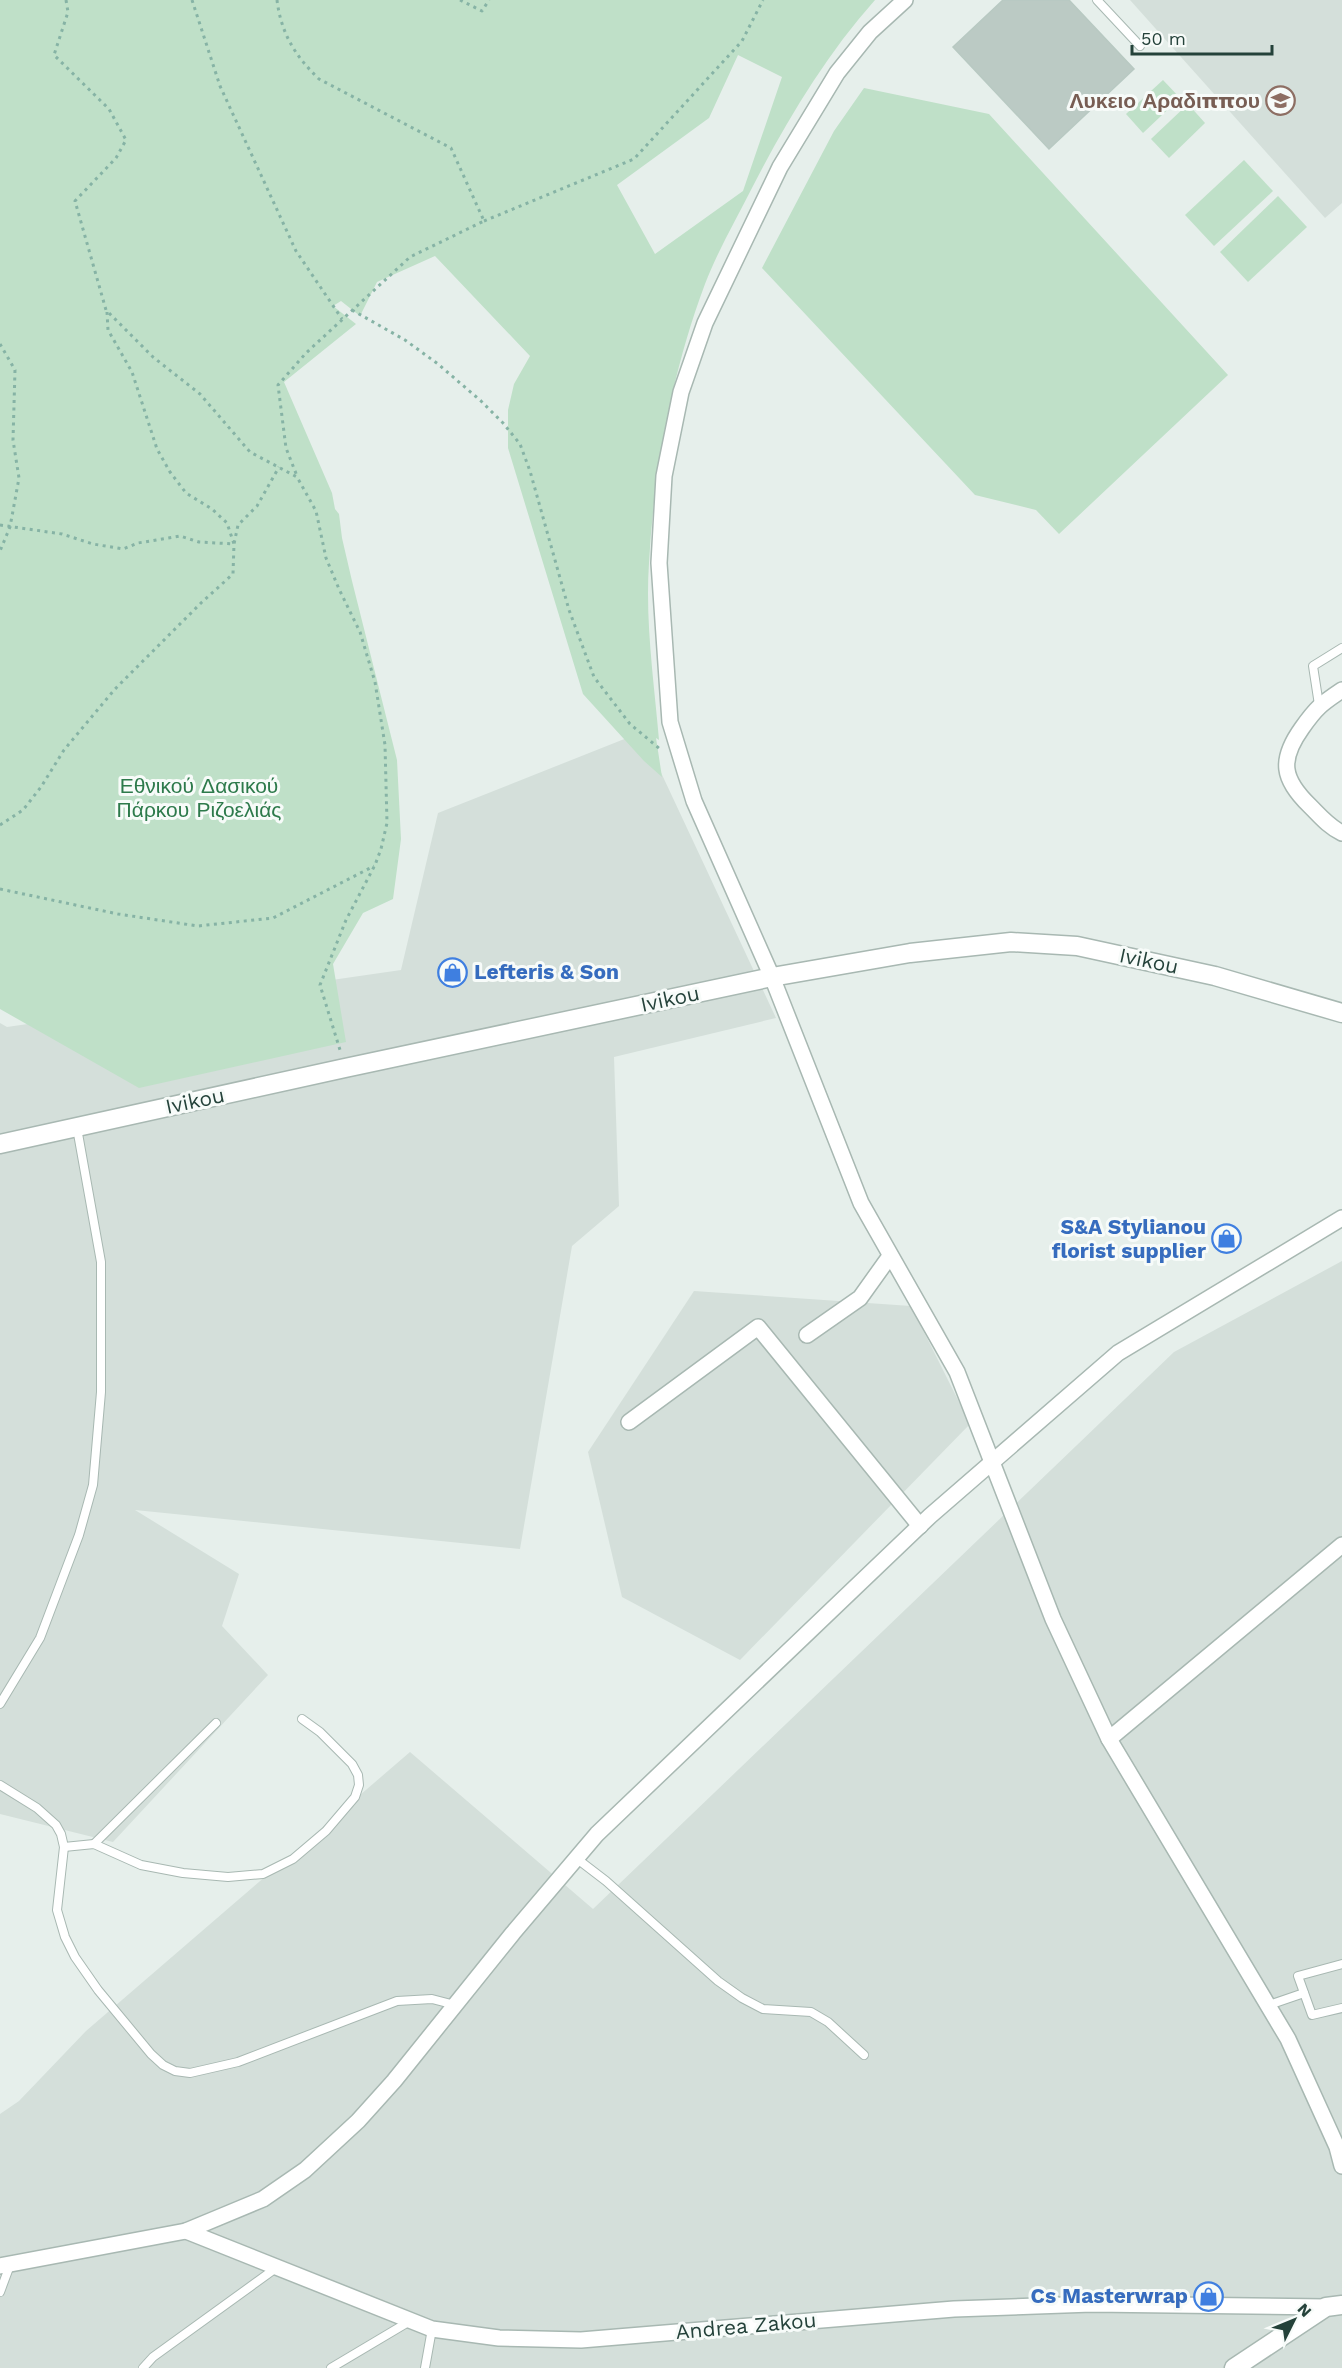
<svg xmlns="http://www.w3.org/2000/svg" width="1342" height="2368" font-family="'Work Sans',sans-serif">
<rect width="100%" height="100%" fill="#e6efeb"/>
<g fill="#d4dfda">
<polygon points="1130,0 1342,0 1342,203 1325,218"/>
<polygon points="642,732 776,1018 614,1057 619,1206 572,1246 520,1549 135,1510 239,1574 222,1626 268,1675 113,1842 0,1814 0,1023 7,1027 401,970 438,813"/>
<polygon points="1342,1261 1342,2368 0,2368 0,2114 19,2101 86,2031 410,1752 593,1909 1174,1352"/>
<polygon points="694,1291 911,1306 970,1424 740,1660 622,1597 588,1452"/>
</g>
<g fill="#bfe0c8" fill-rule="evenodd">
<path d="M0 0H875C826 55 787 120 753 186 737 218 718 250 705 284 672 372 654 469 649 563 645 622 654 681 659 740L656 738 662 777 644 761 583 694 508 448V410L514 384 530 356 435 256 377 282 360 316 341 301 333 306 356 324 284 382 332 493 335 509 339 514 342 538 352 581 397 760 401 839 393 899 363 913 333 964 346 1042 139 1088 0 1009ZM738 55 782 77 743 191 655 254 617 185 709 118Z"/>
<polygon points="1163,80 1180,98 1143,133 1126,114"/>
<polygon points="864,88 989,114 1228,375 1059,534 1036,510 975,495 762,268 834,131"/>
<polygon points="1188,104 1205,123 1169,158 1151,139"/>
<polygon points="1244,160 1273,191 1214,246 1185,215"/>
<polygon points="1278,196 1307,227 1248,282 1220,252"/>
</g>
<polygon fill="#bbcac4" stroke="#b8c9c2" stroke-width="1.5" points="1003,0 1069,0 1134,69 1049,149 953,47"/>
<g fill="none" stroke-linecap="round" stroke-linejoin="round">
<defs>
<g id="service">
<polyline points="1097,0 1140,46"/>
<polyline points="1319,705 1313,666 1342,648"/>
<polyline points="0,1704 40,1638 79,1535 93,1485 101,1392 101,1262 77,1128"/>
<polyline points="0,1785 37,1808 56,1825 61,1834 64,1847 57,1910 65,1937 75,1957 98,1990 151,2054 163,2065 175,2071 190,2073 238,2062 397,2001 432,1999 455,2005"/>
<polyline points="94,1844 216,1723"/>
<polyline points="64,1847 94,1844 141,1865 183,1873 228,1877 263,1874 293,1859 326,1831 355,1797 359,1785 358,1775 352,1764 320,1732 302,1719"/>
<polyline points="576,1858 606,1881 718,1981 742,1998 763,2009 811,2012 828,2022 864,2055"/>
<polyline points="1342,1964 1298,1976 1312,2015 1342,2008"/>
<polyline points="1269,2005 1304,1993"/>
<polyline points="0,2292 10,2265"/>
<polyline points="143,2368 153,2357 276,2268"/>
<polyline points="331,2368 410,2321"/>
<polyline points="425,2368 432,2329"/>
</g>
<g id="minor">
<polyline points="905,0 870,32 837,73 780,167 705,323 681,392 664,476 659,563 670,722 694,801 772,977 861,1203 957,1372 1053,1619 1109,1739 1288,2039 1337,2147 1342,2166"/>
<path d="M1342 690C1321 704 1316 708 1302 728 1279 760 1282 779 1310 806 1320 816 1329 827 1342 833"/>
<polyline points="807,1335 860,1298 890,1256"/>
<polyline points="629,1422 758,1327 920,1526"/>
<polyline points="1109,1739 1342,1545"/>
<polyline points="186,2231 432,2329 499,2338 581,2340 954,2309 1092,2304 1326,2307"/>
<polyline points="0,2266 186,2231 263,2199 305,2170 358,2121 394,2081 513,1933 597,1834 930,1516 1118,1353 1342,1218"/>
</g>
<g id="tertiary">
<polyline points="0,1144 345,1068 772,977 910,953 1011,942 1077,946 1215,976 1342,1013"/>
<polyline points="1234,2368 1326,2307 1342,2305"/>
</g>
</defs>
<use href="#service" stroke="#a8b8b2" stroke-width="10"/>
<use href="#minor" stroke="#a8b8b2" stroke-width="18"/>
<use href="#tertiary" stroke="#a8b8b2" stroke-width="21"/>
<g stroke="#86b3a5" stroke-width="3" stroke-dasharray="3 4.5" stroke-linecap="butt">
<polyline points="66,0 68,12 54,55 109,109 126,140 116,158 75,201 106,310 153,357 200,394 250,452 297,477 316,511 326,558 339,589 360,632 375,682 385,745 387,823 381,849 375,865 346,920 320,985 340,1050"/>
<polyline points="192,0 220,86 296,251 342,319"/>
<path d="M277 0C281 33 295 56 319 79L451 148 484 221 410 257 306 353 278 385 286 448 297 476"/>
<polyline points="460,0 482,11 489,0"/>
<polyline points="484,221 634,159 742,41 763,0"/>
<polyline points="352,310 405,340 438,364 481,401 503,423 520,444 530,471 569,610 594,677 630,724 660,749"/>
<polyline points="0,344 15,370 13,440 19,478 10,527 0,551"/>
<polyline points="0,525 62,534 93,544 123,549 138,543 180,536 199,542 234,544 238,525 257,506 279,467"/>
<polyline points="0,825 23,810 41,787 64,750 115,689 202,602 233,574 234,544 227,523 212,509 186,493 170,472 157,449 132,372 108,330 107,312"/>
<polyline points="0,889 118,914 198,926 273,918 374,866"/>
</g>
<use href="#service" stroke="#fff" stroke-width="8"/>
<use href="#minor" stroke="#fff" stroke-width="15"/>
<use href="#tertiary" stroke="#fff" stroke-width="18"/>
</g>
<defs>
<symbol id="school-ring" viewBox="-11 -11 22 22"><circle r="9.5" fill="#f7fbf9" stroke="#8d6e63" stroke-width="1.5"/><path d="M0-5L7-2L0 1L-7-2ZM-4 1L0 2.5L4 1V4Q0 6-4 4Z" fill="#8d6e63"/></symbol>
<symbol id="shop-ring" viewBox="-11 -11 22 22"><circle r="9.5" fill="#f7fbf9" stroke="#3f7fe0" stroke-width="1.5"/><path d="M-5-2.5h2.3a2.7 3.5 0 0 1 5.4 0H5L5.5 6h-11ZM-1.5-2.5h3a1.5 2.3 0 0 0-3 0Z" fill="#3f7fe0"/></symbol>
</defs>
<g fill-rule="evenodd">
<use href="#school-ring" x="1264" y="84" width="33" height="33"/>
<use href="#shop-ring" x="436" y="956" width="33" height="33"/>
<use href="#shop-ring" x="1210" y="1222" width="33" height="33"/>
<use href="#shop-ring" x="1192" y="2280" width="33" height="33"/>
</g>
<g text-anchor="middle" stroke-width="6" stroke-linejoin="round" paint-order="stroke">
<g font-size="21" font-weight="bold" fill="#785e54" stroke="#f7fbf9" text-anchor="end">
<text x="1260" y="108">Λυκειο Αραδιππου</text>
</g>
<g font-size="21" fill="#2d7a4b" stroke="#f7fbf9">
<text x="199" y="793">Εθνικού Δασικού<tspan x="199" dy="24">Πάρκου Ριζοελιάς</tspan></text>
</g>
<g font-size="21" fill="#24423a" stroke="#f7fbf9">
<text transform="translate(1149 961) rotate(12)" y="7">Ivikou</text>
<text transform="translate(670 999) rotate(-12)" y="7">Ivikou</text>
<text transform="translate(195 1101) rotate(-12)" y="7">Ivikou</text>
<text transform="translate(746 2326) rotate(-5)" y="7">Andrea Zakou</text>
</g>
<g font-size="21" font-weight="bold" fill="#366cbe" stroke="#f7fbf9" text-anchor="end">
<text x="474" y="979" text-anchor="start">Lefteris &amp; Son</text>
<text x="1206" y="1234">S&amp;A Stylianou<tspan x="1206" dy="24">florist supplier</tspan></text>
<text x="1188" y="2303">Cs Masterwrap</text>
</g>
</g>
<g transform="translate(1294 2320) rotate(47)" stroke="#f7fbf9" stroke-width="4.5" paint-order="stroke">
<path d="M0-4.5L10 22L0 15L-10 22Z" fill="#24423a"/>
<text y="-9" font-size="16" font-weight="bold" text-anchor="middle" fill="#24423a">N</text>
</g>
<path d="M1132 45v9h140v-9" fill="none" stroke="#24423a" stroke-width="3"/>
<text x="1141" y="45" font-size="18" fill="#24423a" stroke="#f7fbf9" stroke-width="4.5" paint-order="stroke">50 m</text>
</svg>
